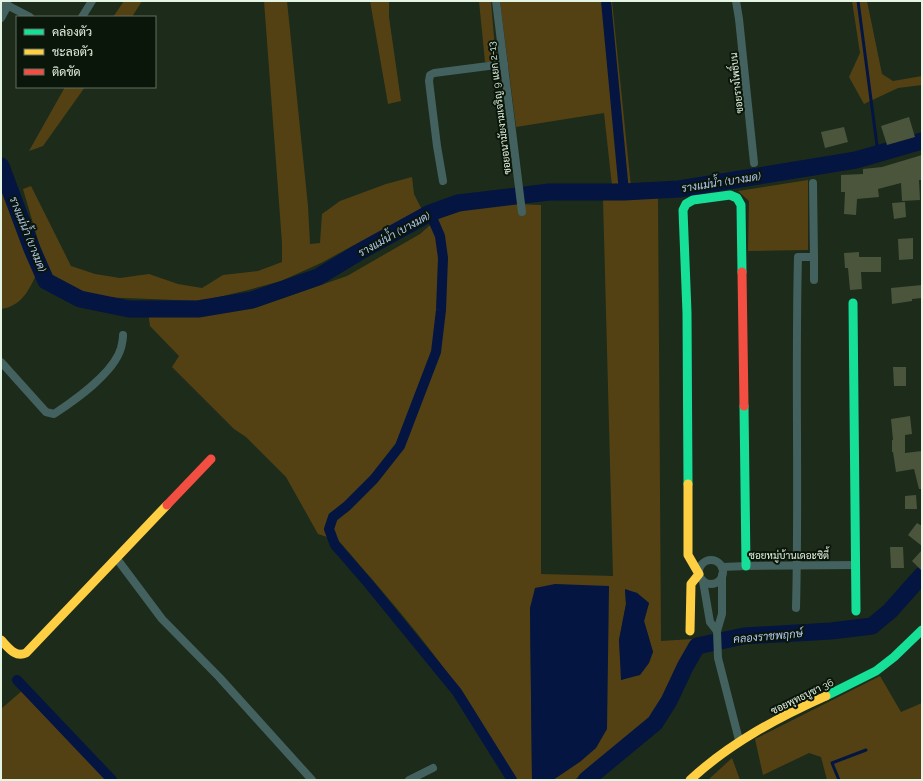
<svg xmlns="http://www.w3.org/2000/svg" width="923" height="781" font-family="Raleway,Sarabun,sans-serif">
<rect width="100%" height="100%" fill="#1d2b1b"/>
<g fill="#534114" fill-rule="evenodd">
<polygon points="124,1 142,1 132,17 113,17"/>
<polygon points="264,1 287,1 308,206 310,244 320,243 322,214 340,201 386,184 412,177 414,194 422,210 366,244 354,245 321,263 281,281 248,290 202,301 99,297 57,282 45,264 23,189 31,186 71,266 95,274 120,278 149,274 178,284 202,288 223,275 258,271 282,262 282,243"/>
<polygon points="370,1 389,1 389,17 401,101 388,104"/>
<polygon points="479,1 491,1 496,62 485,62"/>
<polygon points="500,1 612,1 631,187 612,186 604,113 516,127"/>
<polygon points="852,1 867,1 882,74 893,81 922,76 922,85 898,88 864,104 849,77 860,53"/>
<polygon points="65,87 85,87 43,146 29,151"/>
<polygon points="808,180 808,250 748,251 749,201 738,191"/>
<path d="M1 182C13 213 23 245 36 275 28 292 21 306 1 309Z"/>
<path d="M658 197 661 641 708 638 702 652 669 693 654 714 641 727 614 751 574 780H553L581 761 530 608 532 780H512C470 690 403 615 339 541L318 534 286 477 246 437 234 429 172 367 179 356 150 326 148 312 164 316 255 308 347 276 420 234 437 219 468 209 514 204 541 205V574L613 576 603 199ZM625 590 637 593 649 603 644 621 653 652 622 680 619 640 626 604Z"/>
<polygon points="880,676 901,712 922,703 922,780 827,780 821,757 809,753 763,775 755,739"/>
<polygon points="24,689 108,780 1,780 1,709"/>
<polygon points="732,758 740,780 708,780"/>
</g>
<g fill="#031540">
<polygon points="555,584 609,586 607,729 596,748 581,761 553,780 532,780 530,608 535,588"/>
<polygon points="625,589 637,593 649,603 644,621 653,652 649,663 640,675 621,680 619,640 626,604"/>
</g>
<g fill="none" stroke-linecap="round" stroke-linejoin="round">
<g stroke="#031540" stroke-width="3">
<polyline points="858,1 878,153"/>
<polyline points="839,780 832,763 866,750"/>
</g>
<g stroke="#031540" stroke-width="10">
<polyline points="606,1 624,192"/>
<polyline points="430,213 440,236 443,258 441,310 436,352 400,446 374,479 347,506 333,517 329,529 335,545 368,583 457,692 512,780"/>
<polyline points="17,680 112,780"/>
</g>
<g stroke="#031540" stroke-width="17">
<polyline points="1,166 32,249 46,281 80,299 129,309 198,309 252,300 318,277 361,251 430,213 458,203 549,192 624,192 679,189 856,160 922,141"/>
<polyline points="586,780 655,723 669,701 685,667 697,646 744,636 831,631 872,626 890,611 922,575"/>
</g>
</g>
<g fill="#4b553c">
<polygon points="909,117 915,137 887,145 881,126"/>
<polygon points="844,127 848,142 825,148 821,132"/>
<polygon points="922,155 922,180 919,180 920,200 902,201 901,183 878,189 879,197 857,199 856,215 844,214 845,192 841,192 841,175 863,174 863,169 882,167"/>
<polygon points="905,202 906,217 894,219 892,203"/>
<polygon points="913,238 913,259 899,260 898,239"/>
<polygon points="859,252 859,257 881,257 881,272 861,272 862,289 850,290 848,268 845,268 844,253"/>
<polygon points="922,285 922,298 912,299 912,301 892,304 891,288"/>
<polygon points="893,367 906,367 906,386 894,386"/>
<polygon points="910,416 912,434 905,435 905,453 922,451 922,489 919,489 914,469 896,472 893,452 892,452 892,440 893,440 891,419"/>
<polygon points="916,495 917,509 905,509 905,496"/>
<polygon points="917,523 922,526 922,546 908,535"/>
<polygon points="890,547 903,547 904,568 891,568"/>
<polygon points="922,550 922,571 912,561"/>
</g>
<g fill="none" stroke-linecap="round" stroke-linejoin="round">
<g stroke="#43615e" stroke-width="8">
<polyline points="496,1 522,212"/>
<polyline points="736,1 739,19 754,163"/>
<polyline points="1,2 30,17"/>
<polyline points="82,17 92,1"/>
<polyline points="1,18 8,5"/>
<polyline points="443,181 437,146 429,81 430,75 434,73 504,64"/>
<polyline points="814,257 814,280"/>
<path d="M1 362 46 412 54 414C75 400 114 373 121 348 122 344 123 339 123 335"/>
<polyline points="117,559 162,619 219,677 312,780"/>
<circle cx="711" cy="572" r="12"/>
<polyline points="722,567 746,566 856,565"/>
<polyline points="722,575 722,614 717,631 718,658 739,740"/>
<polyline points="703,581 710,622 717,631"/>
<path d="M796 608C799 492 795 374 798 257H814L813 183"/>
<polyline points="409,780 433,768"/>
</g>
<g stroke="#16e098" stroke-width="9">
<polyline points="853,303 856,611"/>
<polyline points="744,406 746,566"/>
<polyline points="688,484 687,313 683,210 686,204 693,200 730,195 737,198 741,205 742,272"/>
<polyline points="826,696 876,671 894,657 922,630"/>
</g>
<g stroke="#ffcf43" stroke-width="9">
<polyline points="688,484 688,555 699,574 691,584 690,631"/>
<path d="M1 640C8 647 15 658 26 653L167 505"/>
<path d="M690 780C730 743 777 718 826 696"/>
</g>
<g stroke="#f24e42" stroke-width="9">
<polyline points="742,272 744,406"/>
<polyline points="167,505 211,459"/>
</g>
</g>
<g text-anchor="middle" stroke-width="4" stroke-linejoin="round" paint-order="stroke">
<g font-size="10" fill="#e5f5e3" stroke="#0b160a">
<text transform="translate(736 83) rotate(-96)" y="4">ซอยรางโพธิ์บน</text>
<text transform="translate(499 108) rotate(-97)" y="4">ซอยอนามัยงามเจริญ 9 แยก 2-13</text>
<text x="789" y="559">ซอยหมู่บ้านเดอะซิตี้</text>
<text transform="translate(802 696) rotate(-26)" y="4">ซอยพุทธบูชา 36</text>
</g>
<g font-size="11" font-style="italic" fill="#b2c8f0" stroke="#0b160a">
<text transform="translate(721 182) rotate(-9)" y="4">รางแม่น้ำ (บางมด)</text>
<text transform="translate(28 234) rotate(68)" y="4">รางแม่น้ำ (บางมด)</text>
<text transform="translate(394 234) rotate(-29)" y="4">รางแม่น้ำ (บางมด)</text>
<text transform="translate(768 636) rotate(-5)" y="4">คลองราชพฤกษ์</text>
</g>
</g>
<rect width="923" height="781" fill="none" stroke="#e5f5e3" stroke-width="4"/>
<rect x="16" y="16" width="140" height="72" fill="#0b160a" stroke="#626f61"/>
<rect x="24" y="29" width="20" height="6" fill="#16e098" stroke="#626f61"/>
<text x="52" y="36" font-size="12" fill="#e5f5e3">คล่องตัว</text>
<rect x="24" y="49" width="20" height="6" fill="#ffcf43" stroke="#626f61"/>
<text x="52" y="56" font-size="12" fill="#e5f5e3">ชะลอตัว</text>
<rect x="24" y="69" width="20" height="6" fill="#f24e42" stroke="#626f61"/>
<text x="52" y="76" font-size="12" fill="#e5f5e3">ติดขัด</text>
</svg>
